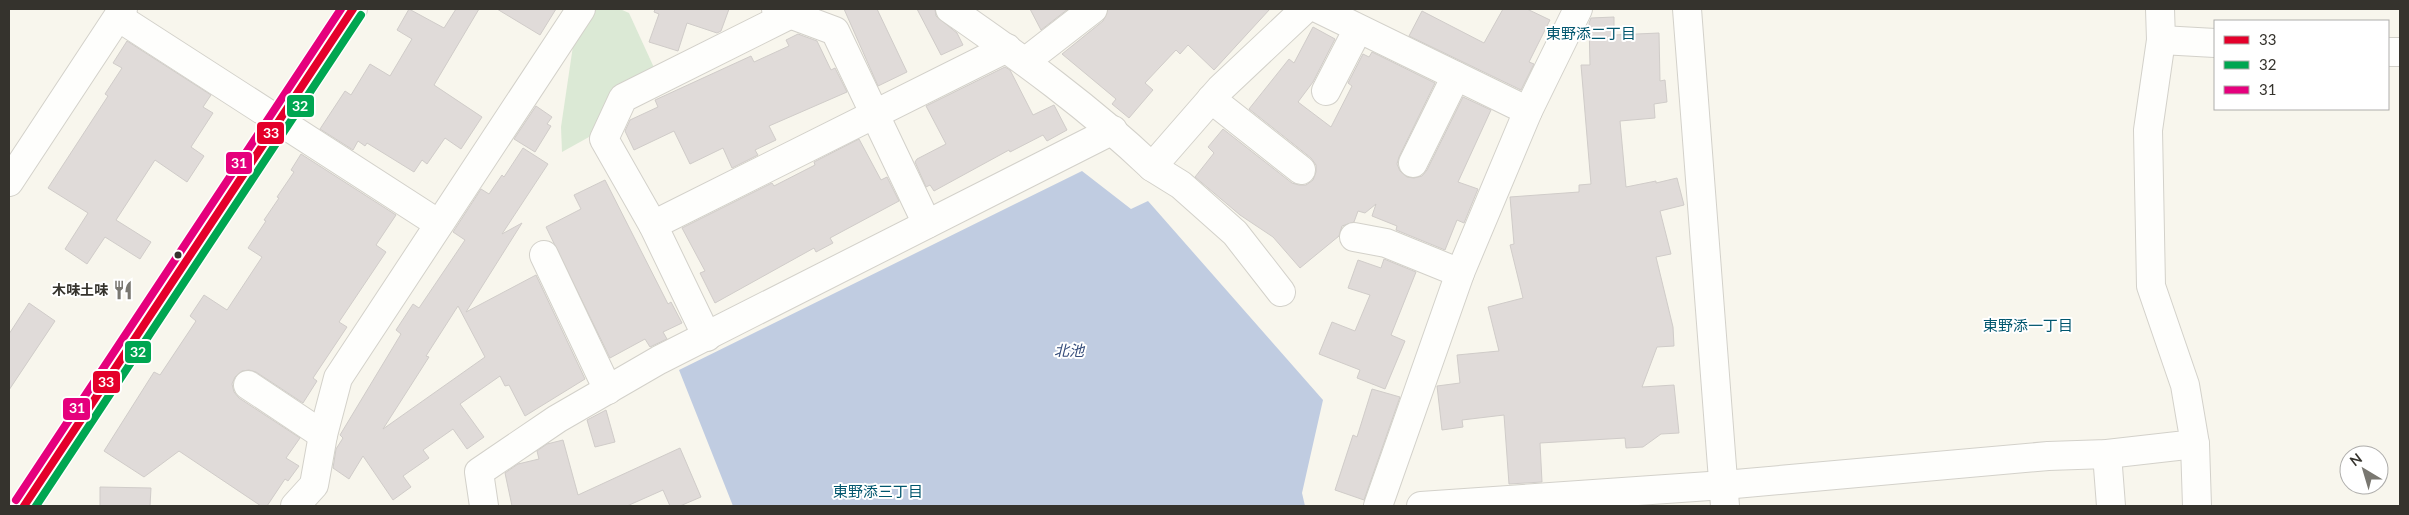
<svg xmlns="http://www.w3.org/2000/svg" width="2409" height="515" font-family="Lato,'Noto Sans JP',sans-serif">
<rect width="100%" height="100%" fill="#f8f6ed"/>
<polygon fill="#dbe9d5" points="592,9 620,9 629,13 656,72 598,132 562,152 561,127 574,39"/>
<polygon fill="#c0cce1" points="1082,171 1131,209 1148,201 1323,400 1302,493 1305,506 733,506 679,370"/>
<g fill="#e0dbd9" stroke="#d0ccc9" fill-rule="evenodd">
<polygon points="409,9 444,28 456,9 479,9 434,85 482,117 461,149 445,138 427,164 422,160 414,172 367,143 365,146 358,141 353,150 320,129 345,91 351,95 370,64 390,76 412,39 397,30"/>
<polygon points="497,9 556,9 540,35"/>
<polygon points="655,9 729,9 721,31 717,33 687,23 678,51 649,42 659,14 654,12"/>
<polygon points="844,9 877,9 907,72 878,86"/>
<polygon points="917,9 935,9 936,16 957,33 963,45 941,55"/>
<polygon points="1030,9 1068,9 1041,30"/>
<polygon points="1108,9 1270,9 1214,70 1188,45 1180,54 1176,50 1145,83 1153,90 1129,118 1112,104 1116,99 1062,54 1103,21"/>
<polygon points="1503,9 1527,9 1550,20 1529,62 1534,64 1521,90 1409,36 1422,11 1484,43"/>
<polygon points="1614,17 1614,35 1659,33 1660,81 1665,80 1667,102 1654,104 1655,118 1620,121 1626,187 1656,181 1656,183 1677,178 1684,205 1660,211 1671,254 1656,257 1673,327 1674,346 1657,347 1642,387 1674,385 1679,433 1661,434 1643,447 1626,448 1625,438 1540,443 1542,482 1509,484 1504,415 1462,420 1463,427 1442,430 1437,386 1460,383 1457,355 1499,351 1488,307 1523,298 1510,245 1514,244 1510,197 1579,192 1579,185 1591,184 1581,65 1590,65 1589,23 1591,18"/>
<polygon points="1313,27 1335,39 1313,82 1298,102 1331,127 1352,86 1348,83 1363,54 1369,57 1372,52 1435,83 1399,157 1397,164 1400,171 1407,177 1414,178 1422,176 1427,170 1463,97 1491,110 1458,182 1478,189 1464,223 1457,220 1445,250 1396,230 1397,226 1372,216 1376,204 1365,213 1358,211 1354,222 1342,226 1339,236 1300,268 1273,237 1240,215 1195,177 1214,153 1208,147 1223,129 1292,183 1299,185 1306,185 1313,180 1316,172 1316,165 1311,158 1249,109 1289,59 1294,63"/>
<polygon points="798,34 817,41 831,70 835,68 847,92 769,126 776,140 755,150 758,155 732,168 723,148 690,164 674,131 634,150 625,131 630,120 658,107 655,100 751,56 754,62 789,46 786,40"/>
<polygon points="127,41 211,95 203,107 213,113 191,147 204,156 187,182 155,160 116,220 151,242 140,259 105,237 87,264 65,249 88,213 48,188 108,96 105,94 122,68 113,63"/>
<polygon points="1005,67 1010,70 1033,115 1054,105 1067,130 1047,141 1043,135 1010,152 1009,150 934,191 930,185 926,187 915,162 917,159 946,144 926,106"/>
<polygon points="536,106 552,117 547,124 551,126 535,152 514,139"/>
<polygon points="859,139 881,180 887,177 899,201 830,238 833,243 816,252 814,248 715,303 700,273 705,271 682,228 772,183 774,186 815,165 814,162"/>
<path d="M523 148 548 164 502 234 522 223 466 312 536 275 585 379 525 416 509 385 505 386 500 376 460 404 484 437 467 449 453 429 423 450 429 458 403 476 411 487 393 500 363 456 349 479 333 468 336 449 343 438 340 435 401 334 396 330 413 304 419 308 465 240 453 232 481 189 489 194 502 175 504 177ZM458 306 485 357 383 429 429 357 426 356Z"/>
<polygon points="301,154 396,215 376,245 386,252 339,322 347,327 313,378 317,381 303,403 256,372 249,370 242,371 235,377 232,384 234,392 239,398 300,438 286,458 299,466 288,481 285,479 267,506 261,506 179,451 144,477 104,451 154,372 160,375 196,321 190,316 204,295 227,310 262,257 248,248 266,221 264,220 279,198 277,197 294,172 291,170"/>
<polygon points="605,180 668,304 671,302 682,323 663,332 667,339 650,347 645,339 610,358 546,227 581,209 574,195"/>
<polygon points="1384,259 1416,272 1391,335 1405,341 1385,389 1357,378 1360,370 1319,354 1332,322 1355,331 1370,295 1348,288 1358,260 1381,268"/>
<polygon points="29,303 55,321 9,390 9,334"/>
<polygon points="1372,389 1400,397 1364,500 1335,490 1353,435 1357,437"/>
<polygon points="606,410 615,442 595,447 587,420"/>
<polygon points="563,440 578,495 680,448 701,497 680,506 670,506 663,490 627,506 512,506 505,473 518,464 539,459 537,451 547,444"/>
<polygon points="100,487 151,488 150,506 100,506"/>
</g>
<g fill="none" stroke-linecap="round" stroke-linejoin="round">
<defs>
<g id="minor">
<polyline points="776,9 835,31 927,224"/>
<path d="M950 9C1021 58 1090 108 1152 167L1220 89 1305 9"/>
<polyline points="1319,9 1528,111"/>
<polyline points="1687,9 1725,506"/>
<polyline points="118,17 439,224"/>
<polyline points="2161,40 2215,43"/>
<polyline points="2388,52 2400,52"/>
<polyline points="1026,61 1093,9"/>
<polyline points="1326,91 1358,29"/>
<polyline points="1211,99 1301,170"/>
<polyline points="1413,163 1456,76"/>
<polyline points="1152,167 1181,185 1235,233 1281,292"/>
<polyline points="9,182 123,9"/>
<polyline points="653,225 1007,48"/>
<polyline points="1354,237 1386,243 1460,273"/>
<polyline points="544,255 608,390"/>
<polyline points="707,337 653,225 604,139 623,98 791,14"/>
<polyline points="248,385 323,435"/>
<polyline points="2195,444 2197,506"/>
<polyline points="2107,454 2111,506"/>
<polyline points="24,506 353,9"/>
<polyline points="295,506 314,485 323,435 338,378 581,9"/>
<polyline points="484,506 479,472 557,419 659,360 1113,130"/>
<polyline points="1378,506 1460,273 1528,111 1578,9"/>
<polyline points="1421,506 1724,485 2048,456 2107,454 2195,444 2185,385 2151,286 2148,130 2161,40 2160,9"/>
</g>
</defs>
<use href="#minor" stroke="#d3d1ca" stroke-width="30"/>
<use href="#minor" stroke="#fefefc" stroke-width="28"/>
<defs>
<polyline id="bus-1" points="24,506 353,9"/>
<polyline id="bus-2" points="36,506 361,15"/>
<polyline id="bus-3" points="16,500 341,9"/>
</defs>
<use href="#bus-1" stroke="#fff" stroke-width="11"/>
<use href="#bus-2" stroke="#fff" stroke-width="11"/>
<use href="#bus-3" stroke="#fff" stroke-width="11"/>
<use href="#bus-1" stroke="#e4002b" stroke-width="8"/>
<use href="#bus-2" stroke="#00a651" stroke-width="8"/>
<use href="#bus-3" stroke="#e5007d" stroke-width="8"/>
</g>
<defs>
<symbol id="restaurant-bare" viewBox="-9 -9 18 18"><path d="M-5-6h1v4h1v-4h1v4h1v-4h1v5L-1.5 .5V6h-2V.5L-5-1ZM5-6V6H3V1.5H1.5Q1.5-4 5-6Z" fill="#797770" stroke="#fff" stroke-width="2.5" paint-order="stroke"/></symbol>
</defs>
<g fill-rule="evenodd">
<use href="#restaurant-bare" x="109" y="276" width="28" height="28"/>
</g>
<circle fill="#35332d" stroke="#fff" stroke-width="2" cx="178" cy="255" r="4.5"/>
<g text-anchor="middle" stroke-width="4" stroke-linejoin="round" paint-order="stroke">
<g font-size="14" font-weight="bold" fill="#35332d" stroke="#fff" text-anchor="end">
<text x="108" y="295">木味土味</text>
</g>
<g font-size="15" fill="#00566e" stroke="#fff">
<text x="1591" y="39">東野添二丁目</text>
<text x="2028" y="331">東野添一丁目</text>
<text x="878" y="497">東野添三丁目</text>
</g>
<g font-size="15" font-style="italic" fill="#354c7a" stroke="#fff">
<text x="1069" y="356">北池</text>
</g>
</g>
<g stroke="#fff" stroke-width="2">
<rect x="286" y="94" width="29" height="24" rx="5" fill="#00a651"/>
<rect x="256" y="121" width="29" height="24" rx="5" fill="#e4002b"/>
<rect x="225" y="151" width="28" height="24" rx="5" fill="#e5007d"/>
<rect x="124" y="340" width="28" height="24" rx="5" fill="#00a651"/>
<rect x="92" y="370" width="29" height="24" rx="5" fill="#e4002b"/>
<rect x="62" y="397" width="29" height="24" rx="5" fill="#e5007d"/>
</g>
<g font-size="14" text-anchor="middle" font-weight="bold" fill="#fff">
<text x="300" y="111">32</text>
<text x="271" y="138">33</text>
<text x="239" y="168">31</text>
<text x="138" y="357">32</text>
<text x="106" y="387">33</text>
<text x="77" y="413">31</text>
</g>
<rect width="2409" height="515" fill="none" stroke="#35332d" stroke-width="20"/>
<rect x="2214" y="20" width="175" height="90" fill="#ffffff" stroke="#aeadab"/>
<rect x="2224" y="36" width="25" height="8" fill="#e4002b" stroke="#aeadab"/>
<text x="2259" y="45" font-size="15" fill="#35332d">33</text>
<rect x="2224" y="61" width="25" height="8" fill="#00a651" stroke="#aeadab"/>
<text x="2259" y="70" font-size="15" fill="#35332d">32</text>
<rect x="2224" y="86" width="25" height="8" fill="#e5007d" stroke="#aeadab"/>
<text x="2259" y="95" font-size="15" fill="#35332d">31</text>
<g transform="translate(2364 470) rotate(322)"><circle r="24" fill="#ffffff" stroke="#aeadab"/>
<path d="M0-4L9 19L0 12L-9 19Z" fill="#797770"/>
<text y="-8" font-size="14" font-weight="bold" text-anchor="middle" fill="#35332d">N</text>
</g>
</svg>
